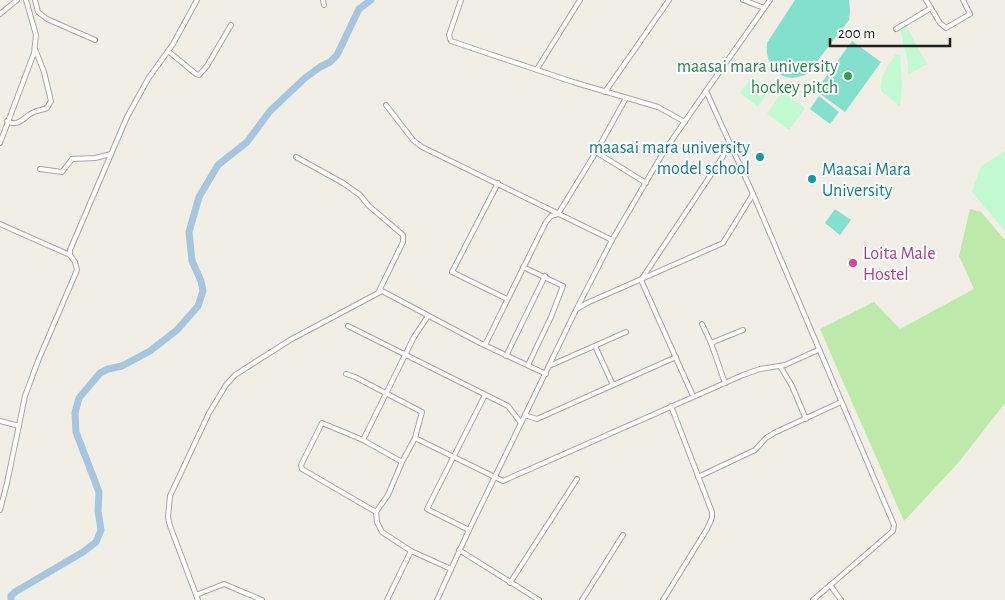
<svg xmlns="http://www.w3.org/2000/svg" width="1005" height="600" font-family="'Alegreya Sans',sans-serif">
<rect width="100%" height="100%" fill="#f0eee5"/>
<polygon fill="#bdeaaa" points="970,209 981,212 1005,240 1005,403 958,463 904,521 820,329 874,302 900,329 974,289 959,256"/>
<g fill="#c1fad1">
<polygon points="906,25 927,64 908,75 908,62 900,29"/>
<path d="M896 54 900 55 902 84 900 106 881 91C879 76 888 66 896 54Z"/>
<polygon points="752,76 770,89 758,107 740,93"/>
<polygon points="782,92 805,108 789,130 767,114"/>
<polygon points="1005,151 1005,231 972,192 981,166"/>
</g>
<g fill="#82e0cd">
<path d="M795 0H849L850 11 849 20 808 73C784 87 764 68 767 43Z"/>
<polygon points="852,41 881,62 845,112 816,91"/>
<polygon points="819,96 839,112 830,124 810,109"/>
<polygon points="835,209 851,220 840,235 825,223"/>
</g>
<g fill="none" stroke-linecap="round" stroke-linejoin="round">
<polyline stroke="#a5c6de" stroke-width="7" points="11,600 11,596 15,592 83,552 96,542 101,530 98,511 99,492 76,432 75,413 79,398 100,373 108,369 122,366 150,351 177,330 198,306 203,291 201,281 192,261 189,232 199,197 218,165 247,142 270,111 305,78 320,67 330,62 337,55 359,9 371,0"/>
<defs>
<g id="street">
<polyline points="35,0 38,12 47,19 95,40"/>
<polyline points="323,0 324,5"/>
<polyline points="461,0 449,35 451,41 573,82 658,107 685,122"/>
<polyline points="743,0 764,8"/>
<polyline points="770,0 706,91 753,194 894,525 893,531 813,600"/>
<polyline points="926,0 940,23 946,28 970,14 963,0"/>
<polyline points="0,14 17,0"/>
<polyline points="896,29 931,8"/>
<polyline points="168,51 196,74 199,75 207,66 231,25"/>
<polyline points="537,69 580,0"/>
<polyline points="605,92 669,0"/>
<polyline points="386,105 413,140 422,147 612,240"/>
<path d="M7 121C19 128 24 116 34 112 38 110 43 110 47 108L51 101 44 72 35 49"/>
<polyline points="0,143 34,53 36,35 26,0"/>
<polyline points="596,152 646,183"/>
<polyline points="296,157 343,183 360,195 369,206 403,235 403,242 378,293"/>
<polyline points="40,169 62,172 72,159 95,158 111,154"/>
<polyline points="498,183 452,272 507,299"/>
<polyline points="0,224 70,255"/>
<polyline points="523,267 563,286 551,317 528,365"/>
<polyline points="577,309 587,303 723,243 753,194"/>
<polyline points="702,324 711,343 725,383"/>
<polyline points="348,326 508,406 521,423"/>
<polyline points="711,343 743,330"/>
<polyline points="485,345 546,222 551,216 558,214 596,152 626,98"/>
<polyline points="595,346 613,385"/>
<polyline points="506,356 545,276"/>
<polyline points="549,366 626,332"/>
<polyline points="780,366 792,386 806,419"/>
<polyline points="346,374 355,377 422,412 415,438 402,462 388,495 376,512 377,522 382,532 411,551 451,569"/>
<polyline points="693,396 641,280 722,158 729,142"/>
<polyline points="525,415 537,419 676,357"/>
<polyline points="0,421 19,426"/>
<polyline points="415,438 503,481 743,375 760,369 785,365 818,350"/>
<polyline points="363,440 414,337 428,316"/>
<polyline points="698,477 755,450 766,438 776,432 841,402"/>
<polyline points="0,510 7,483 25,396 38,361 77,270 75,262 70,255 70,250 127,117 148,79 173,44 197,0"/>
<polyline points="376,512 302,469 301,465 322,423 363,440 402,462"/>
<polyline points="469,530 427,509 485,395"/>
<polyline points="459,550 539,600"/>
<polyline points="510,583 577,479"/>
<polyline points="830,585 841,600"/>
<polyline points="196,595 224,584 262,600"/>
<polyline points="198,600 170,526 168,517 170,496 209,413 226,385 235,375 290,340 382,291 480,343 546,374"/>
<polyline points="387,600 411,551"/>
<polyline points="437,600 469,530 576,310 612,240 663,153 706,91"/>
<polyline points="582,600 623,535"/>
<polyline points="663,600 707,529 712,518 712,512 671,406"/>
</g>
</defs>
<use href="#street" stroke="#a6a6a6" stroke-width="6"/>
<use href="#street" stroke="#fff" stroke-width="4"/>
</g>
<circle fill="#2e9e5b" stroke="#fff" stroke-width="2" cx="848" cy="76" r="5"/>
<g fill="#0f9aa8" stroke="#fff" stroke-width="2">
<circle cx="760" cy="157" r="5"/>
<circle cx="812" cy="179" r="5"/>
</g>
<circle fill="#d1479c" stroke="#fff" stroke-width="2" cx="853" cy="263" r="5"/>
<g text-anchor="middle" stroke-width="4" stroke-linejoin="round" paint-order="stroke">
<g font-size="18" fill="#27864d" stroke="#fff" text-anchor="end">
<text x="838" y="72">maasai mara university<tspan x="838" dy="21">hockey pitch</tspan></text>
</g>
<g font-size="18" fill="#0d838f" stroke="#fff" text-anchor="end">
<text x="750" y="153">maasai mara university<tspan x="750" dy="21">model school</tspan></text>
<text x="822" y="175" text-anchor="start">Maasai Mara<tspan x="822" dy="21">University</tspan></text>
</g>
<g font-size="18" fill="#b23c85" stroke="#fff" text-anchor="start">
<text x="863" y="259">Loita Male<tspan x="863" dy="21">Hostel</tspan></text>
</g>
</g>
<path d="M830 38v8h120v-8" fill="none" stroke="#1f1f1f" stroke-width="2.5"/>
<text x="838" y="38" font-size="15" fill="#1f1f1f" stroke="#ffffff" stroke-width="4" paint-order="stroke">200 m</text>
</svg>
